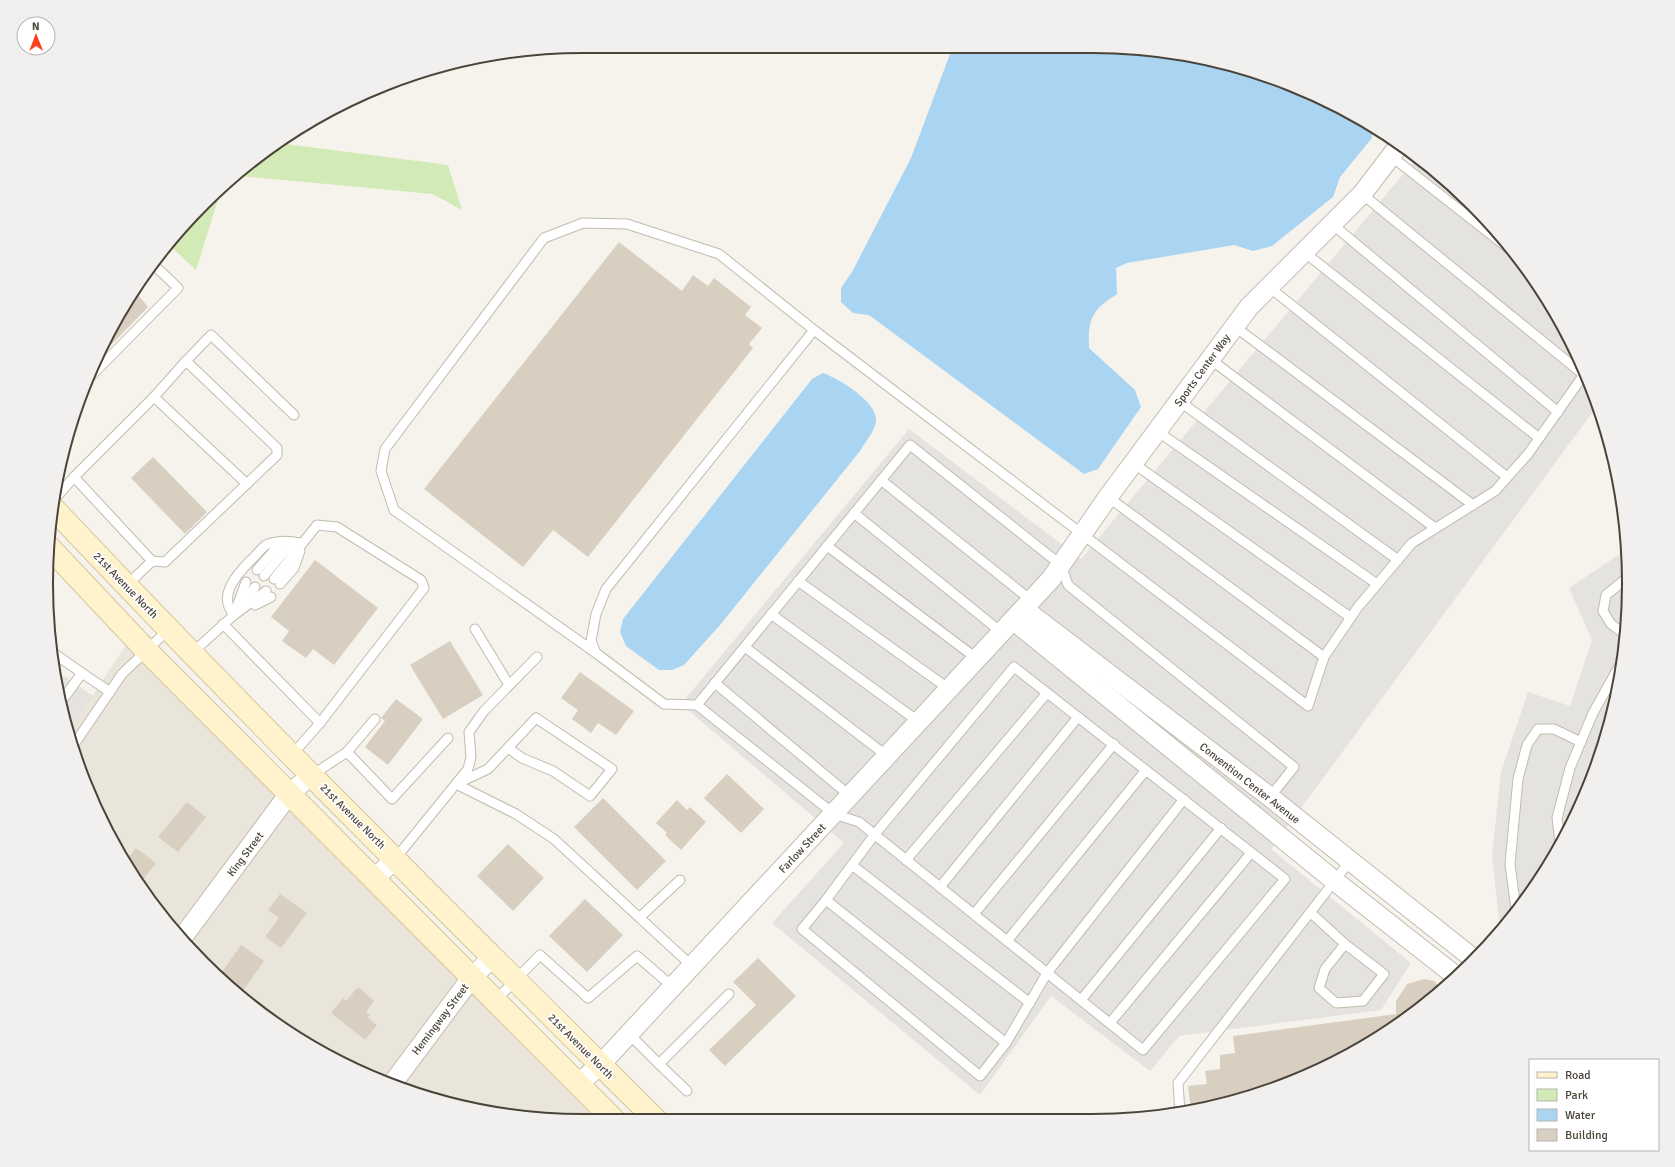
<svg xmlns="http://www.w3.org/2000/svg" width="1675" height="1167" font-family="Signika,sans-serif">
<rect width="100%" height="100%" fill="#f6f3ec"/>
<polygon fill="#eae5da" points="133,634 615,1121 583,1121 478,1111 378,1080 285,1030 203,963 137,882 102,821 70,730"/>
<g fill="#d2eab5">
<polygon points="278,143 448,165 462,210 433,194 240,176"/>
<polygon points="220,193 196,270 168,244 179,229"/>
</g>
<g fill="#e5e3e0">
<polygon points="1415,160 1472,204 1539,285 1588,378 1597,406 1271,849 1411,963 1381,1010 1179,1036 1150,1071 1051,996 980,1095 772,923 844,843 681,704 909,429 1081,559"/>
<polygon points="1626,550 1629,584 1619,689 1588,789 1538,882 1500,929 1492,855 1501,772 1528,692 1570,706 1592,640 1569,588"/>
<polygon points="54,669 93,696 70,729 56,688"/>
</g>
<g fill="#a9d4f2">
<path d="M953 46H1092L1196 56 1264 75 1360 118 1372 127V138L1340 177 1333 197 1272 246 1253 251 1234 245 1127 263 1116 268 1117 294C1092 310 1088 318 1089 348L1135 390 1141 407 1098 469 1084 474 869 315 853 313 841 302V288L852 272 911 158Z"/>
<path d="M823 373C838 378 878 402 876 421 875 431 865 442 860 451L720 625 684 665 672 670H659L626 646 620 632 623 619 812 379Z"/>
</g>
<g fill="#d8cfc1">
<polygon points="619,242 682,291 693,275 708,286 714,278 751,307 745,315 762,328 749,344 753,348 588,557 553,530 523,567 424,489"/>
<polygon points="134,290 148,307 111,345 107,341"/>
<polygon points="153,457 207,512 185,534 131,478"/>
<polygon points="315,560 378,608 334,665 313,649 306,658 282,641 289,631 271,617"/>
<polygon points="450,641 483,695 443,719 410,665"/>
<polygon points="580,672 634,711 616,735 598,723 591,733 572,719 578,710 561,698"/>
<polygon points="396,699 423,719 388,765 365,747 385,721 381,718"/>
<polygon points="727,774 764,809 741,833 704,798"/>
<polygon points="603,798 666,861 637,890 574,827"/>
<polygon points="677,800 687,810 690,807 706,822 681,850 665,835 667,833 656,823"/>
<polygon points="187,802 206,817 178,852 158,837"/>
<polygon points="508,844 544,878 513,911 477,876"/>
<polygon points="136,848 156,863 139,885 125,862"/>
<polygon points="280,894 307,913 281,948 265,937 279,918 268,910"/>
<polygon points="585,899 623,935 587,972 549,936"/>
<polygon points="241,945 264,961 242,992 219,976"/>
<polygon points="758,958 796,996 725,1066 709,1050 756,1005 733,982"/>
<polygon points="1424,979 1434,981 1441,990 1419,1010 1329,1065 1191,1111 1188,1086 1207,1084 1205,1071 1220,1069 1220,1055 1235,1053 1233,1036 1396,1014 1396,1001 1407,984"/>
<polygon points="358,987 374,1001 366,1012 370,1015 367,1017 377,1025 365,1040 331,1013 343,998 346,1001"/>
<polygon points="455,1098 468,1107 467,1107 452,1102"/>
</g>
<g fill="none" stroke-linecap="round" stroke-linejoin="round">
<defs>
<g id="service">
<polyline points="1391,156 1508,248"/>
<polyline points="1362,194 1584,375"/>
<polyline points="1332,224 1558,412"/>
<polyline points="1304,252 1539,438"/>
<polyline points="1269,287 1507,477"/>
<polyline points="1234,326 1473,505"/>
<polyline points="1210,359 1435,528"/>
<polyline points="86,381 178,288 153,264"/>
<polyline points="154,397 186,361"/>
<polyline points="1179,401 1398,560"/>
<polyline points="1157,431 1377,584"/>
<polyline points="1133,463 1350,617"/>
<polyline points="74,477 152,561"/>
<polyline points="881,480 1032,601"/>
<polyline points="1108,497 1324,657"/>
<polyline points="54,500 74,477 154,397 247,484"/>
<polyline points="854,513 1001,632"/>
<polyline points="827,546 976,658"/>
<polyline points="257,570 279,545 287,544"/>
<polyline points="264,576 283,553 297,546"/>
<polyline points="274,579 317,525 337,527 421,580 424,588 320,723 292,755"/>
<polyline points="798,581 949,689"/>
<polyline points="280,584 294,568 300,551"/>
<polyline points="126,586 152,561 165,562 277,455 277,448 186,361 211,335 294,415"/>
<polyline points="242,605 255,587"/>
<polyline points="255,605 271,597"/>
<polyline points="771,614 919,722"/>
<path d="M234 615C217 596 237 574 251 560 256 556 261 548 266 545 277 539 291 542 302 543"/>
<polyline points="234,615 246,582"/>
<polyline points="223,624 320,723"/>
<polyline points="475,629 509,685"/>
<polyline points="1624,634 1611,624 1603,611 1606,595 1628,577"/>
<polyline points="745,647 887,756"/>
<polyline points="52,652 82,673 61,702"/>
<polyline points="192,653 234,615 266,591"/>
<polyline points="596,653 394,510 381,471 385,449 544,238 583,223 627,224 719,254 814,330 1308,706 1324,657 1358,607 1412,543 1495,491 1528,454 1585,373"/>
<polyline points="82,673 110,692"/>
<polyline points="715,683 849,795"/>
<polyline points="697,705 664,704 596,653 591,641 596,614 606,589 814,330"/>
<polyline points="75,743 122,674 169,629"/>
<polyline points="347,752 375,719"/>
<polyline points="312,775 347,752 392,799 448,738"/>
<polyline points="456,784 488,769 536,718 612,769 590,796 553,771 522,758 508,748"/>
<polyline points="456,784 516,814 554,839 692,966"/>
<polyline points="1184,799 1047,973 1006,1043 980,1076 802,929 826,900 875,834 1014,667 1285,879 1143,1050 859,822 834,814 697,705 910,445 1061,565 1068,585 1294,767 1270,797"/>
<polyline points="1560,842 1557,818 1570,768 1593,713 1621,663"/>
<polyline points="395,859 468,769 471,757 469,732 484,711 537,657"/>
<polyline points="906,860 1047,693"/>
<polyline points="852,865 1030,1003"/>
<polyline points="940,887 1078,717"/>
<polyline points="826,900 1006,1043"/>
<polyline points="1516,909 1510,864 1518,779 1527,745 1538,729 1554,729 1581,742"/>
<polyline points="1311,913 1345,944 1384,974 1363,1001 1336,1003 1319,988 1325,969 1345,944"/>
<polyline points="974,914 1114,744"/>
<polyline points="640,917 680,880"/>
<polyline points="1007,941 1146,770"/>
<polyline points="1081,1000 1221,828"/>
<polyline points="495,1001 540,955 588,998 637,956 673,987"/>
<polyline points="1110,1023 1251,853"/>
<polyline points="629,1034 659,1064 729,994"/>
<polyline points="659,1064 687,1091"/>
<polyline points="1180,1112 1178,1083 1350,861"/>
</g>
<g id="minor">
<polyline points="1024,609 1270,797 1475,960"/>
<polyline points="1013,620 1336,882 1457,977"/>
<polyline points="374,879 395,859"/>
<polyline points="182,938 289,794 312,775"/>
<polyline points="392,1084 472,977 492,958"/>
<polyline points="578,1084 600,1065 1051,579 1108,497 1249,307 1362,194 1398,147"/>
</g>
<g id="secondary">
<path d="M52 507C249 716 453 918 657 1121"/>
<polyline points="49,547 146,650 615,1121"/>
</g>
</defs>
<use href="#service" stroke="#c2bbae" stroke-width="11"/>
<use href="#minor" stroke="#c2bbae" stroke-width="21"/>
<use href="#secondary" stroke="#d6c79b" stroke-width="24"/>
<use href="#service" stroke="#fff" stroke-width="9"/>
<use href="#minor" stroke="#fff" stroke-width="19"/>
<use href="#secondary" stroke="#fff3cd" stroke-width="22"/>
</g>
<g text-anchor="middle" stroke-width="3.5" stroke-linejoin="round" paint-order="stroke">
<g font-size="11" fill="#4b4439" stroke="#fff">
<text transform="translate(1202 370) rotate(-54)" y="4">Sports Center Way</text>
<text transform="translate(126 585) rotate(46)" y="4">21st Avenue North</text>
<text transform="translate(1250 783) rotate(38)" y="4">Convention Center Avenue</text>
<text transform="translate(353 816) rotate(45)" y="4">21st Avenue North</text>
<text transform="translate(802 848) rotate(-47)" y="4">Farlow Street</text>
<text transform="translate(245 854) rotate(-53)" y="4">King Street</text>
<text transform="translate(440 1019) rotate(-53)" y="4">Hemingway Street</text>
<text transform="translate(581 1046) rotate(45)" y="4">21st Avenue North</text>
</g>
</g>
<path d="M0 0H1675V1167H0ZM583 53H1092A530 530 0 0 1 1622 583V584A530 530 0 0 1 1092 1114H583A530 530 0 0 1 53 584V583A530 530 0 0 1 583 53Z" fill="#f1f0ef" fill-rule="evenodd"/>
<path fill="none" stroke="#4b4439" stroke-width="2" d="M583 53H1092A530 530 0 0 1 1622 583V584A530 530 0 0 1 1092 1114H583A530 530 0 0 1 53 584V583A530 530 0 0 1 583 53Z"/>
<rect x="1529" y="1059" width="130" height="92" fill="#ffffff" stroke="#b7b4b0"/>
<rect x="1537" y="1072" width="20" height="6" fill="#fff3cd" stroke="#b7b4b0"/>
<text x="1565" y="1079" font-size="12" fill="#4b4439">Road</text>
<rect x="1537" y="1089" width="20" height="12" fill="#d2eab5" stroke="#b7b4b0"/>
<text x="1565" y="1099" font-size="12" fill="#4b4439">Park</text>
<rect x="1537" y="1109" width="20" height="12" fill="#a9d4f2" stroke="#b7b4b0"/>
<text x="1565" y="1119" font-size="12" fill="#4b4439">Water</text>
<rect x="1537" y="1129" width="20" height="12" fill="#d8cfc1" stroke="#b7b4b0"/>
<text x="1565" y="1139" font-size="12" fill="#4b4439">Building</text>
<g transform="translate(36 36) rotate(359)"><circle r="19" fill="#ffffff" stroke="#b7b4b0"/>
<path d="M0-3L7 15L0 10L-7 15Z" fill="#fc3f1d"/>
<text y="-6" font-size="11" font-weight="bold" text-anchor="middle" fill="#4b4439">N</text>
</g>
</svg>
